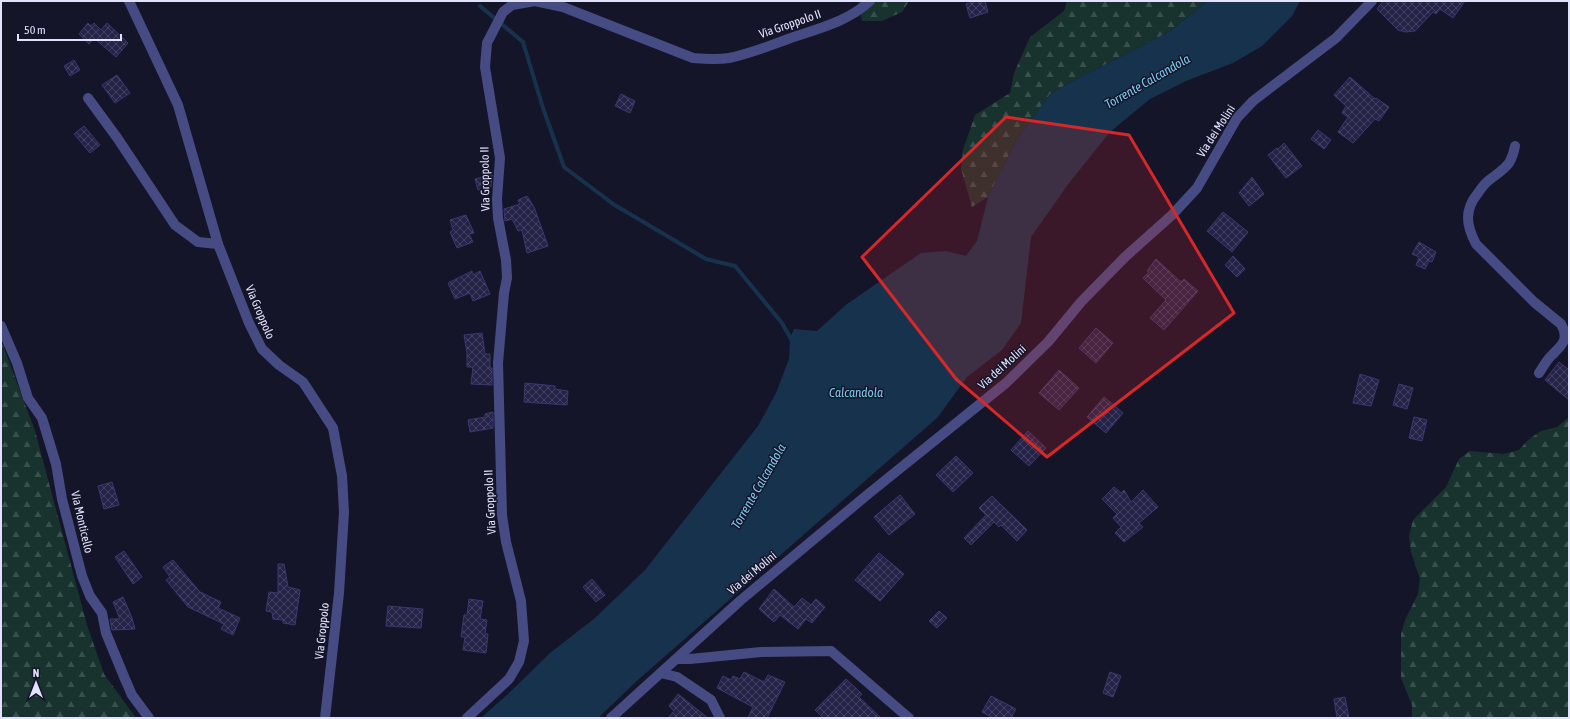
<svg xmlns="http://www.w3.org/2000/svg" width="1570" height="719" font-family="'Asap Condensed',sans-serif">
<defs>
<pattern id="forest-firs" width="22" height="20" patternUnits="userSpaceOnUse"><rect width="22" height="20" fill="#18332e"/><path d="M5 1l3.5 6h-7zM16 11l3.5 6h-7z" fill="#39504d"/></pattern>
<pattern id="building-cross-hatch" width="8" height="8" patternUnits="userSpaceOnUse"><rect width="8" height="8" fill="#252348"/><path d="M0 0l8 8M0 8l8-8" fill="none" stroke="#444363"/></pattern>
</defs>
<rect width="100%" height="100%" fill="#15152a"/>
<g fill="url(#forest-firs)">
<polygon points="858,1 909,1 902,12 882,21 862,21"/>
<polygon points="1067,1 1208,1 1167,33 1067,84 1050,94 1016,141 988,197 972,207 961,169 963,150 975,115 1010,93 1014,73 1030,37 1064,11"/>
<polygon points="1,340 35,431 87,625 104,674 136,718 1,718"/>
<polygon points="1569,417 1569,718 1412,718 1412,705 1401,678 1401,634 1405,620 1418,594 1420,579 1411,552 1409,536 1413,520 1446,487 1459,459 1470,451 1504,454 1519,450 1528,440 1541,431 1557,427"/>
</g>
<polygon fill="#17324c" points="1208,1 1300,1 1292,16 1262,46 1233,63 1186,81 1150,99 1110,132 1069,183 1031,237 1021,323 1002,350 967,377 938,417 639,679 598,718 481,718 509,693 550,653 595,618 645,570 758,426 776,393 789,359 790,338 794,329 817,331 847,304 921,253 946,251 966,256 977,241 988,197 1016,141 1050,94 1067,84 1167,33"/>
<g fill="none" stroke-linecap="round" stroke-linejoin="round">
<polyline stroke="#17324c" stroke-width="4" points="480,6 523,42 543,108 564,167 613,204 706,259 735,266 782,323 792,341"/>
</g>
<g fill="url(#building-cross-hatch)" stroke="#3b3871">
<polygon points="976,1 985,1 988,12 970,18 966,4"/>
<polygon points="1383,1 1465,1 1453,18 1440,9 1436,14 1433,12 1415,31 1406,32 1398,30 1377,9"/>
<polygon points="88,23 91,26 94,23 101,30 107,23 128,43 116,57 94,38 89,44 79,34"/>
<polygon points="74,60 80,70 70,76 64,66"/>
<polygon points="117,75 130,93 115,103 102,85"/>
<polygon points="1350,77 1375,99 1376,98 1389,107 1379,121 1375,119 1353,143 1338,132 1348,117 1342,113 1346,106 1334,95"/>
<polygon points="621,94 635,101 630,113 615,106"/>
<polygon points="84,126 100,145 90,153 74,134"/>
<polygon points="1318,130 1331,140 1324,149 1311,139"/>
<polygon points="1284,143 1302,166 1286,178 1268,155 1277,148 1278,149"/>
<polygon points="492,175 491,187 478,190 475,179"/>
<polygon points="1252,177 1264,194 1249,206 1239,193"/>
<polygon points="527,196 534,207 548,246 527,253 522,230 518,231 512,219 505,221 504,209 520,204 518,200"/>
<polygon points="1223,212 1248,232 1232,252 1207,231"/>
<polygon points="466,215 474,233 469,234 473,242 457,248 450,232 453,230 450,220"/>
<polygon points="1419,242 1436,252 1432,262 1429,261 1425,269 1416,265 1419,257 1412,254"/>
<polygon points="1233,256 1245,269 1237,277 1225,265"/>
<polygon points="1156,259 1181,282 1184,279 1198,291 1164,330 1150,318 1166,300 1143,278 1149,272 1147,271"/>
<polygon points="472,271 473,275 480,271 490,294 473,301 470,293 455,299 448,283"/>
<polygon points="1096,328 1113,343 1096,363 1079,348"/>
<polygon points="482,333 485,354 490,354 490,368 492,368 492,385 471,384 473,367 467,367 467,353 464,335"/>
<polygon points="1559,362 1569,370 1569,400 1545,380"/>
<polygon points="1059,370 1079,388 1059,410 1039,393"/>
<polygon points="1360,374 1379,380 1371,406 1353,403"/>
<polygon points="525,383 555,386 555,389 568,391 567,405 524,402"/>
<polygon points="1399,384 1413,388 1407,409 1393,405"/>
<polygon points="1104,397 1123,413 1106,433 1087,417"/>
<polygon points="493,412 493,428 470,432 468,420 485,417 485,414"/>
<polygon points="1414,417 1427,420 1422,441 1409,438"/>
<polygon points="1028,431 1046,448 1029,466 1011,450"/>
<polygon points="956,456 973,473 953,492 936,475"/>
<polygon points="112,482 119,505 104,509 98,486"/>
<polygon points="1114,487 1121,493 1124,490 1131,502 1143,490 1158,507 1139,523 1143,527 1124,542 1115,533 1121,527 1113,518 1117,514 1102,499"/>
<polygon points="900,495 915,514 889,535 874,517"/>
<polygon points="992,496 1027,530 1017,541 1001,525 999,527 994,522 971,545 964,538 986,515 979,508"/>
<polygon points="124,551 142,577 133,584 115,557"/>
<polygon points="879,553 904,574 880,601 855,580"/>
<polygon points="173,560 200,592 221,602 218,608 240,618 233,635 221,629 224,624 188,607 166,580 170,577 163,567"/>
<polygon points="278,564 284,564 288,587 300,590 295,625 283,623 283,620 273,619 272,612 266,611 269,592 278,593"/>
<polygon points="592,579 605,595 596,602 583,587"/>
<polygon points="774,589 794,607 802,598 811,605 816,599 825,607 812,623 806,619 798,629 780,615 774,622 759,609"/>
<polygon points="123,597 132,618 135,629 112,630 110,619 120,619 113,602"/>
<polygon points="469,599 483,601 480,619 487,620 485,634 488,634 486,653 463,650 465,637 461,637 464,615 467,615"/>
<polygon points="388,606 423,609 421,628 386,626"/>
<polygon points="939,611 947,618 937,628 929,621"/>
<polygon points="744,672 764,682 768,675 785,682 767,718 748,718 753,707 717,688 723,676 731,680 733,676 740,679"/>
<polygon points="1110,672 1121,676 1113,697 1103,693"/>
<polygon points="846,679 862,694 859,697 881,718 823,718 815,710"/>
<polygon points="678,694 708,718 668,718 674,711 669,706"/>
<polygon points="991,696 1016,709 1011,718 993,718 982,712"/>
<polygon points="1345,697 1349,718 1337,718 1334,699"/>
</g>
<g fill="none" stroke-linecap="round" stroke-linejoin="round">
<g stroke="#464c83" stroke-width="10">
<polyline points="129,1 178,105 218,244 249,323 262,349 279,365 303,382 333,428 342,476 344,512 339,593 325,718"/>
<polyline points="88,98 118,139 175,225 198,242 218,244"/>
<path d="M1515 146C1514 152 1512 158 1509 163 1503 171 1495 175 1488 181 1484 184 1481 189 1478 193 1464 210 1466 225 1476 244L1534 302 1561 324C1570 340 1561 346 1551 356 1546 361 1543 367 1539 373"/>
<polyline points="1,326 17,363 28,398 42,418 56,464 62,499 82,576 90,596 102,613 106,633 125,679 132,695 149,718"/>
<polyline points="677,659 690,659 761,652 831,651 909,718"/>
<polyline points="661,673 677,677 711,700 720,718"/>
<path d="M467 718 509 679 519 662 524 641 521 601 506 542 502 515 498 363 504 293 507 278 506 260 498 218 497 199 500 158 485 67 487 43 503 12 512 5 535 1 563 7 693 58C705 59 717 60 729 58 749 54 769 46 788 39 816 29 848 22 870 1"/>
<polyline points="611,718 741,600 867,495 1006,383 1048,342 1081,302 1125,257 1172,215 1197,188 1237,118 1253,101 1336,38 1372,1"/>
</g>
</g>
<path fill="#d62828" fill-opacity="0.2" stroke="#d62828" stroke-width="3" stroke-linejoin="round" d="M1006 117 1129 135 1234 313 1047 457 956 379 862 257Z"/>
<g text-anchor="middle" stroke-width="3" stroke-linejoin="round" paint-order="stroke">
<g font-size="12" fill="#e1e2fb" stroke="#15152a">
<text transform="translate(790 24) rotate(-19)" y="4">Via Groppolo II</text>
<text transform="translate(1216 131) rotate(-57)" y="4">Via dei Molini</text>
<text transform="translate(485 179) rotate(-91)" y="4">Via Groppolo II</text>
<text transform="translate(260 312) rotate(67)" y="4">Via Groppolo</text>
<text transform="translate(1002 367) rotate(-42)" y="4">Via dei Molini</text>
<text transform="translate(490 502) rotate(-93)" y="4">Via Groppolo II</text>
<text transform="translate(82 522) rotate(77)" y="4">Via Monticello</text>
<text transform="translate(752 573) rotate(-40)" y="4">Via dei Molini</text>
<text transform="translate(322 631) rotate(-84)" y="4">Via Groppolo</text>
</g>
<g font-size="13" font-style="italic" fill="#7cc9ee" stroke="#15152a">
<text transform="translate(1147 81) rotate(-30)" y="5">Torrente Calcandola</text>
<text x="856" y="397">Calcandola</text>
<text transform="translate(758 486) rotate(-60)" y="5">Torrente Calcandola</text>
</g>
</g>
<rect width="1570" height="719" fill="none" stroke="#e1e2fb" stroke-width="4"/>
<g transform="translate(36 683)" stroke="#15152a" stroke-width="3" paint-order="stroke">
<path d="M0-3L7 15L0 10L-7 15Z" fill="#e1e2fb"/>
<text y="-6" font-size="11" font-weight="bold" text-anchor="middle" fill="#e1e2fb">N</text>
</g>
<path d="M18 34v6h103v-6" fill="none" stroke="#e1e2fb" stroke-width="2"/>
<text x="24" y="34" font-size="12" fill="#e1e2fb" stroke="#15152a" stroke-width="3" paint-order="stroke">50 m</text>
</svg>
